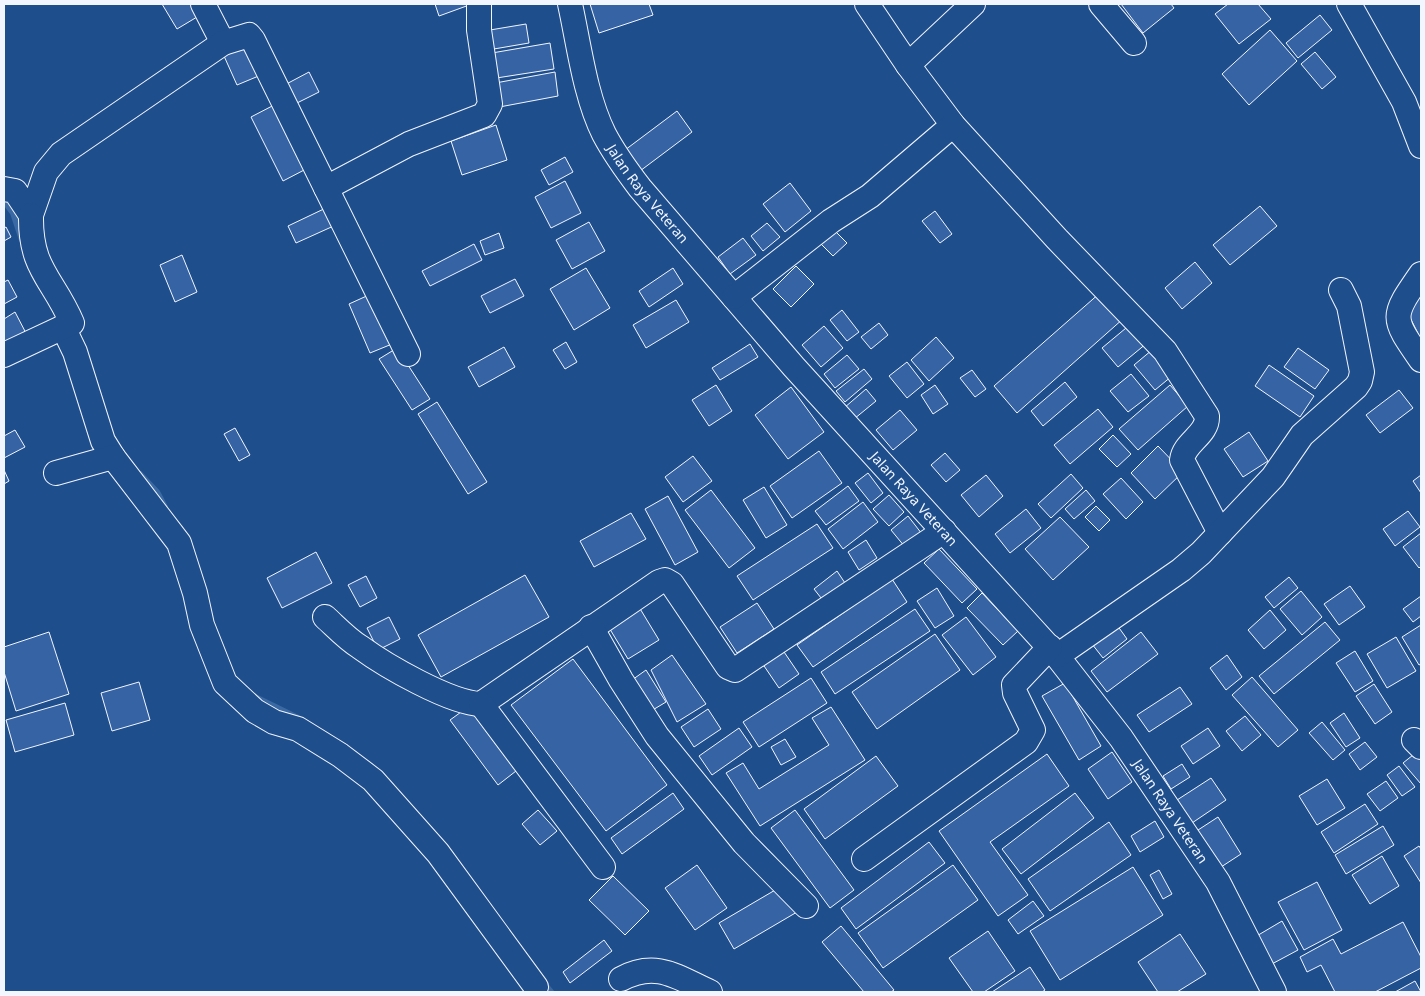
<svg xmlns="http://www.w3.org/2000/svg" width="1425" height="996" font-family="'Noto Sans',sans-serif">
<rect width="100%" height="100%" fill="#1f4e8c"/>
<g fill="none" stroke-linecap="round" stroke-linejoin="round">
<g stroke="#3b69a3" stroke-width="6">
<polyline points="4,201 13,213 22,240"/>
<polyline points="140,474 157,492 165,507"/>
<polyline points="253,696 298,718"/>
<polyline points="542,981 551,992"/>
</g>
</g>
<g fill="#3563a3" stroke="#f2f6ff">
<polygon points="162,4 196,4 202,14 177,29"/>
<polygon points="435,4 472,4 439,16"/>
<polygon points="590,4 649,4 653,15 599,33"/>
<polygon points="1121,4 1171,4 1174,8 1143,33"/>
<polygon points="1228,4 1258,4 1271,19 1239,44 1215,14"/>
<polygon points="1320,15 1332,30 1298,58 1286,43"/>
<polygon points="526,24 529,43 488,50 484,31"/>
<polygon points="1270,30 1297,61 1249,105 1222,74"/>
<polygon points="550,43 554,69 490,79 486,54"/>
<polygon points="248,45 261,75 237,85 224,56"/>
<polygon points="1315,52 1336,77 1322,89 1301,64"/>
<polygon points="309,72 319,92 287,108 277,89"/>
<polygon points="555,72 558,96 494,108 490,84"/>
<polygon points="276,104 308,168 283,181 251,117"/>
<polygon points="677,111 692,132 640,171 625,150"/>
<polygon points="496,125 507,160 462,175 451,141"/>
<polygon points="565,157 573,172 549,185 541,170"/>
<polygon points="565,181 581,213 551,228 535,197"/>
<polygon points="790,183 811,211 785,232 763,204"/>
<polygon points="330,206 338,224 296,243 288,226"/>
<polygon points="1260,206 1277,226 1230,265 1213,245"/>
<polygon points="935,211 952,234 940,243 922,221"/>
<polygon points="589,222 605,251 572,269 556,240"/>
<polygon points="767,223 780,237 763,251 751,236"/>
<polygon points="6,227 11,237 4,241 4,228"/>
<polygon points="834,230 847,243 833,256 820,243"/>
<polygon points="499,233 504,248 485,255 480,241"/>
<polygon points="743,238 756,255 730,274 718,257"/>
<polygon points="474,244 482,260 430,286 422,271"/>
<polygon points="182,255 197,292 175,302 160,265"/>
<polygon points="1195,262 1212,283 1182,309 1165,288"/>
<polygon points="796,266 814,284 791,307 773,289"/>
<polygon points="586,268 610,308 574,330 550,289"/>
<polygon points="673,268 683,284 649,307 639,291"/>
<polygon points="515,279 524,296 490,313 481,296"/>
<polygon points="8,280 17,297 4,304 4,282"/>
<polygon points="1101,292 1124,318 1017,413 994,386"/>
<polygon points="371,294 392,344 370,353 349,304"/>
<polygon points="1421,297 1421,339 1404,306"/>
<polygon points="676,300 689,322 646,348 633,325"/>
<polygon points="842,310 859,332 847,341 830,320"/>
<polygon points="15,312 28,337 8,348 4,340 4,319"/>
<polygon points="879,323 888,335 871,349 861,337"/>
<polygon points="1132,323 1147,343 1118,367 1102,348"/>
<polygon points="824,326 843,348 821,367 802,345"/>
<polygon points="936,337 954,358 929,381 911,360"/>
<polygon points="566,342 577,362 565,369 553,350"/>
<polygon points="750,344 758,357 720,380 712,368"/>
<polygon points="504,347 515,367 479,387 468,367"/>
<polygon points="397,348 430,399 412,410 379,359"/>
<polygon points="1298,348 1329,370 1315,389 1284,367"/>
<polygon points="1152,350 1172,376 1155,390 1134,365"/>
<polygon points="847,355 859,369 835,388 824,374"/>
<polygon points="907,362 924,384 907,398 889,376"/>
<polygon points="1269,365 1314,396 1300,417 1255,386"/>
<polygon points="864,369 872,379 845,402 836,391"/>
<polygon points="972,370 986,389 975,397 960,378"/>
<polygon points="1131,374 1149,396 1128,412 1110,391"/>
<polygon points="1065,382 1077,397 1043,426 1031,411"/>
<polygon points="716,385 732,411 709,426 692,400"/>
<polygon points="935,385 948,404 933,414 921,395"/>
<polygon points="1170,385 1188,406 1138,450 1119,429"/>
<polygon points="791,387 824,432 788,459 755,415"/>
<polygon points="866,389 876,401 854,419 844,408"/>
<polygon points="1399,390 1413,408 1380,433 1366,415"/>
<polygon points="437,402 487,482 468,494 418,414"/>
<polygon points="1098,409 1113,427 1070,464 1054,445"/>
<polygon points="900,410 917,430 893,450 876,430"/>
<polygon points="235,428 250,455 239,461 224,434"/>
<polygon points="15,430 25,447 4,458 4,436"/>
<polygon points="1249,432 1268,461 1243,477 1224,449"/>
<polygon points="1113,435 1131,454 1117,467 1099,449"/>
<polygon points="1158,446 1183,472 1155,499 1131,473"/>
<polygon points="819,451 842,483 792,518 770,486"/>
<polygon points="945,453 960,470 946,482 931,465"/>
<polygon points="693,456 712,481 683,502 665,477"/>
<polygon points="4,470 9,481 4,484"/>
<polygon points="868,473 883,493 871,503 855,483"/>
<polygon points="1071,474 1083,488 1051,518 1038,504"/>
<polygon points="986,475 1003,496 979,517 961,495"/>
<polygon points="1421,475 1421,493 1413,481"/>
<polygon points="1121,478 1143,502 1126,519 1103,494"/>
<polygon points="848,486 859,501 826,525 815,511"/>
<polygon points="764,487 787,525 766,538 743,500"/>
<polygon points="711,490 755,548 729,568 685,510"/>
<polygon points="1086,490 1095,501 1074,519 1065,509"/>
<polygon points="889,495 904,512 889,526 873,509"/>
<polygon points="668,496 698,552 675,565 645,509"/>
<polygon points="863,502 878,522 843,549 828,529"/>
<polygon points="1096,506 1110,520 1099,531 1085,517"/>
<polygon points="1026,509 1041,528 1010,553 995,534"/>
<polygon points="1408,511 1420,527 1395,546 1383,529"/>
<polygon points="631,513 646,539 594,567 580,541"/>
<polygon points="908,516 922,534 905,547 891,530"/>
<polygon points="1060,517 1089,547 1053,580 1025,549"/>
<polygon points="817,524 833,548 753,600 737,576"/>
<polygon points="1421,533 1421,566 1419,568 1403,547"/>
<polygon points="866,540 877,558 859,570 848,552"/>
<polygon points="939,549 977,589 962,603 924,563"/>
<polygon points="316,552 332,583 282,608 267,578"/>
<polygon points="837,571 847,586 825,603 814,589"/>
<polygon points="525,575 549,617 441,677 418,635"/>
<polygon points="366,576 377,598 360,607 348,585"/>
<polygon points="1289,577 1298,588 1274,608 1265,597"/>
<polygon points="892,579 907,602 813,667 797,645"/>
<polygon points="1350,586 1365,607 1339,625 1324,604"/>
<polygon points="937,588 954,616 935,628 917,601"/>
<polygon points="1301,591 1322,617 1302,635 1280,609"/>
<polygon points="982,593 1018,631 1003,645 967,608"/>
<polygon points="1421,596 1421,616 1413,622 1403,609"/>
<polygon points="757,603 774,629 737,653 720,627"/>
<polygon points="639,607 659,640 628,659 608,626"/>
<polygon points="915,609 930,631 835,694 821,672"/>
<polygon points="1270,610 1286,630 1264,649 1248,630"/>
<polygon points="389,617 400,639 378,650 367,628"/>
<polygon points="966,617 996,657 973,675 942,635"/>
<polygon points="1325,622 1340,640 1274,694 1259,676"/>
<polygon points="1117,625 1127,639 1103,658 1092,644"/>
<polygon points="1421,625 1421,664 1419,665 1402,637"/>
<polygon points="49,632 69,694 16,711 4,672 4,647"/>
<polygon points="1141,632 1158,654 1107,692 1091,671"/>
<polygon points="935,634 960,670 877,729 852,692"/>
<polygon points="1396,637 1416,671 1387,688 1367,654"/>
<polygon points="780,646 799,674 779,688 760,660"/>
<polygon points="1355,651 1373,681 1355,692 1336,663"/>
<polygon points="672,655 706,704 677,722 651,670"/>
<polygon points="1227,655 1242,677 1226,690 1210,668"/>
<polygon points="573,659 667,785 606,831 511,705"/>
<polygon points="646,670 666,702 651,711 632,680"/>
<polygon points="1252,677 1298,730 1278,747 1232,695"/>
<polygon points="811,678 827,703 759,747 743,722"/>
<polygon points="139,682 150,720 112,731 101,693"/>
<polygon points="1065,683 1101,746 1079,760 1042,696"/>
<polygon points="1374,684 1392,712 1375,724 1356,696"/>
<polygon points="1180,687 1192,704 1149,732 1137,715"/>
<polygon points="65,703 74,735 15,752 6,720"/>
<polygon points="468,707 516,771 498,785 450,720"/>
<polygon points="831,707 865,760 760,826 726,773 743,763 759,789 829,745 812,718"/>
<polygon points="708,709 721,729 694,747 681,727"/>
<polygon points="1344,713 1360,738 1346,747 1330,723"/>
<polygon points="1245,716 1261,735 1242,751 1226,731"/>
<polygon points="1322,722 1345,750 1333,760 1309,733"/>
<polygon points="739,728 752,747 712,775 699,756"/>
<polygon points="1208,728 1220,746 1193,764 1181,746"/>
<polygon points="785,739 796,757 781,765 771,747"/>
<polygon points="1365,742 1377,757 1360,770 1349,754"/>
<polygon points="1418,751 1421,755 1421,784 1403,763"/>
<polygon points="1112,752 1132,782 1108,799 1088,769"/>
<polygon points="1047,754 1069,786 990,842 1028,895 998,916 939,831"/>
<polygon points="876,756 898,786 825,839 804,809"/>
<polygon points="1182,764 1190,777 1171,789 1163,776"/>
<polygon points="1399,766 1415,787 1402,796 1387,775"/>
<polygon points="1211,778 1226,800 1192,823 1177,800"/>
<polygon points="1327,779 1345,808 1317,825 1299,796"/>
<polygon points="1386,781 1398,798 1380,811 1367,794"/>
<polygon points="673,793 684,809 622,854 611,838"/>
<polygon points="1075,793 1094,818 1021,874 1002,849"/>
<polygon points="1365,804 1378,824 1334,853 1321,832"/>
<polygon points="538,810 557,831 540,845 522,824"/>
<polygon points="795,810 854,890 830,908 771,828"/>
<polygon points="1218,817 1241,854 1218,869 1195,832"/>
<polygon points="1155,821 1164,837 1140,852 1131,836"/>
<polygon points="1109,822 1131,855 1050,911 1028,879"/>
<polygon points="1383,826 1394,845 1346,874 1335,855"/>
<polygon points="929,842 945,863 856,929 841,908"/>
<polygon points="1419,846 1421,849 1421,883 1404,856"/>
<polygon points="1382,856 1399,886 1370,904 1352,875"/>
<polygon points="697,865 727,908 695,930 665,888"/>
<polygon points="953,865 978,900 883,968 858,933"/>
<polygon points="1133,867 1163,915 1060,980 1030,931"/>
<polygon points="1159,870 1172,894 1163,899 1150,875"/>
<polygon points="613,876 649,911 625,935 589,900"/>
<polygon points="1317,882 1342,930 1304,950 1278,902"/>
<polygon points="782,886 797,912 734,949 719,923"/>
<polygon points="1033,901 1044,916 1018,934 1008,920"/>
<polygon points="1282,921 1298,950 1270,965 1255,937"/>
<polygon points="1403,922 1421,957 1421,968 1375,992 1335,992 1321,965 1307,972 1300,957 1333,939 1341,954"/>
<polygon points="841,926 894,990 891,992 864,992 822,942"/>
<polygon points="988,931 1015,971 984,992 973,992 949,958"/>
<polygon points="1180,934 1206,974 1177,992 1158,992 1138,962"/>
<polygon points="604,940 612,951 570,983 563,972"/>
<polygon points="1030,967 1045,990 1042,992 992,992"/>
<polygon points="1415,981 1421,992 1395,992"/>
</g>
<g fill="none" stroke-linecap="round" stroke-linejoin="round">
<defs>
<g id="minor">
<polyline points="203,4 223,43"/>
<path id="s1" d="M570 4C579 45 585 96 604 134 614 153 627 171 640 188L794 367 1057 656 1121 738 1218 882 1274 992"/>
<path d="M867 4 908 65 953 125 1057 239 1165 351 1207 416C1208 435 1184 442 1182 460L1220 533"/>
<polyline points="1101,4 1134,43"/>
<polyline points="1349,4 1404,102 1421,146"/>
<polyline points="908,65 973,4"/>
<polyline points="326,188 409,144 484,115 490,104 479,30 479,4"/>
<polyline points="4,189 15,191 31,215 46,172 61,154 223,43 249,35 253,40 408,354"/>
<path d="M1421 274C1391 317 1391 317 1421 360"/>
<polyline points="734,297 831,221 870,196 953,125"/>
<polyline points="63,327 75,352 103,441 113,457 179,543 195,593 202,625 225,683 255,711 274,722 298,729 340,755 373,780 438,853 536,987"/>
<path d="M4 355 72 323C53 278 30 270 31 215"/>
<polyline points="56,473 113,457"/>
<path d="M325 617C336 627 347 639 360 647 386 666 450 703 481 704L659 582 665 580 672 584 728 667 735 670 944 531"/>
<polyline points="591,627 621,680 657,736 744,843 806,906"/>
<polyline points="1057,656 1181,570 1201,553 1273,477 1302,435 1356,387 1360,381 1362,372 1349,306 1341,290"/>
<polyline points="481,704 603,867"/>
<polyline points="1414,740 1421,747"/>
<polyline points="864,859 1026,742 1033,730 1015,693 1014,685 1050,647"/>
<path d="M621 979C656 960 677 977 710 992"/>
</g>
</defs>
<use href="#minor" stroke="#f2f6ff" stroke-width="26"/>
<use href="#minor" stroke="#1f4e8c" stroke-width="24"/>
</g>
<g text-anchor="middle" stroke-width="4" stroke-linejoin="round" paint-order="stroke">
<g font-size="14" fill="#f2f6ff" stroke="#1f4e8c">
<text dy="5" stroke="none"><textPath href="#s1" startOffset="209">Jalan Raya Veteran</textPath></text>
<text dy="5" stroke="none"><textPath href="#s1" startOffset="614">Jalan Raya Veteran</textPath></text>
<text dy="5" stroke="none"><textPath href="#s1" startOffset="1019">Jalan Raya Veteran</textPath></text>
</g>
</g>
<rect width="1425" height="996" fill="none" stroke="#f2f6ff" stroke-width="10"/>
</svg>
